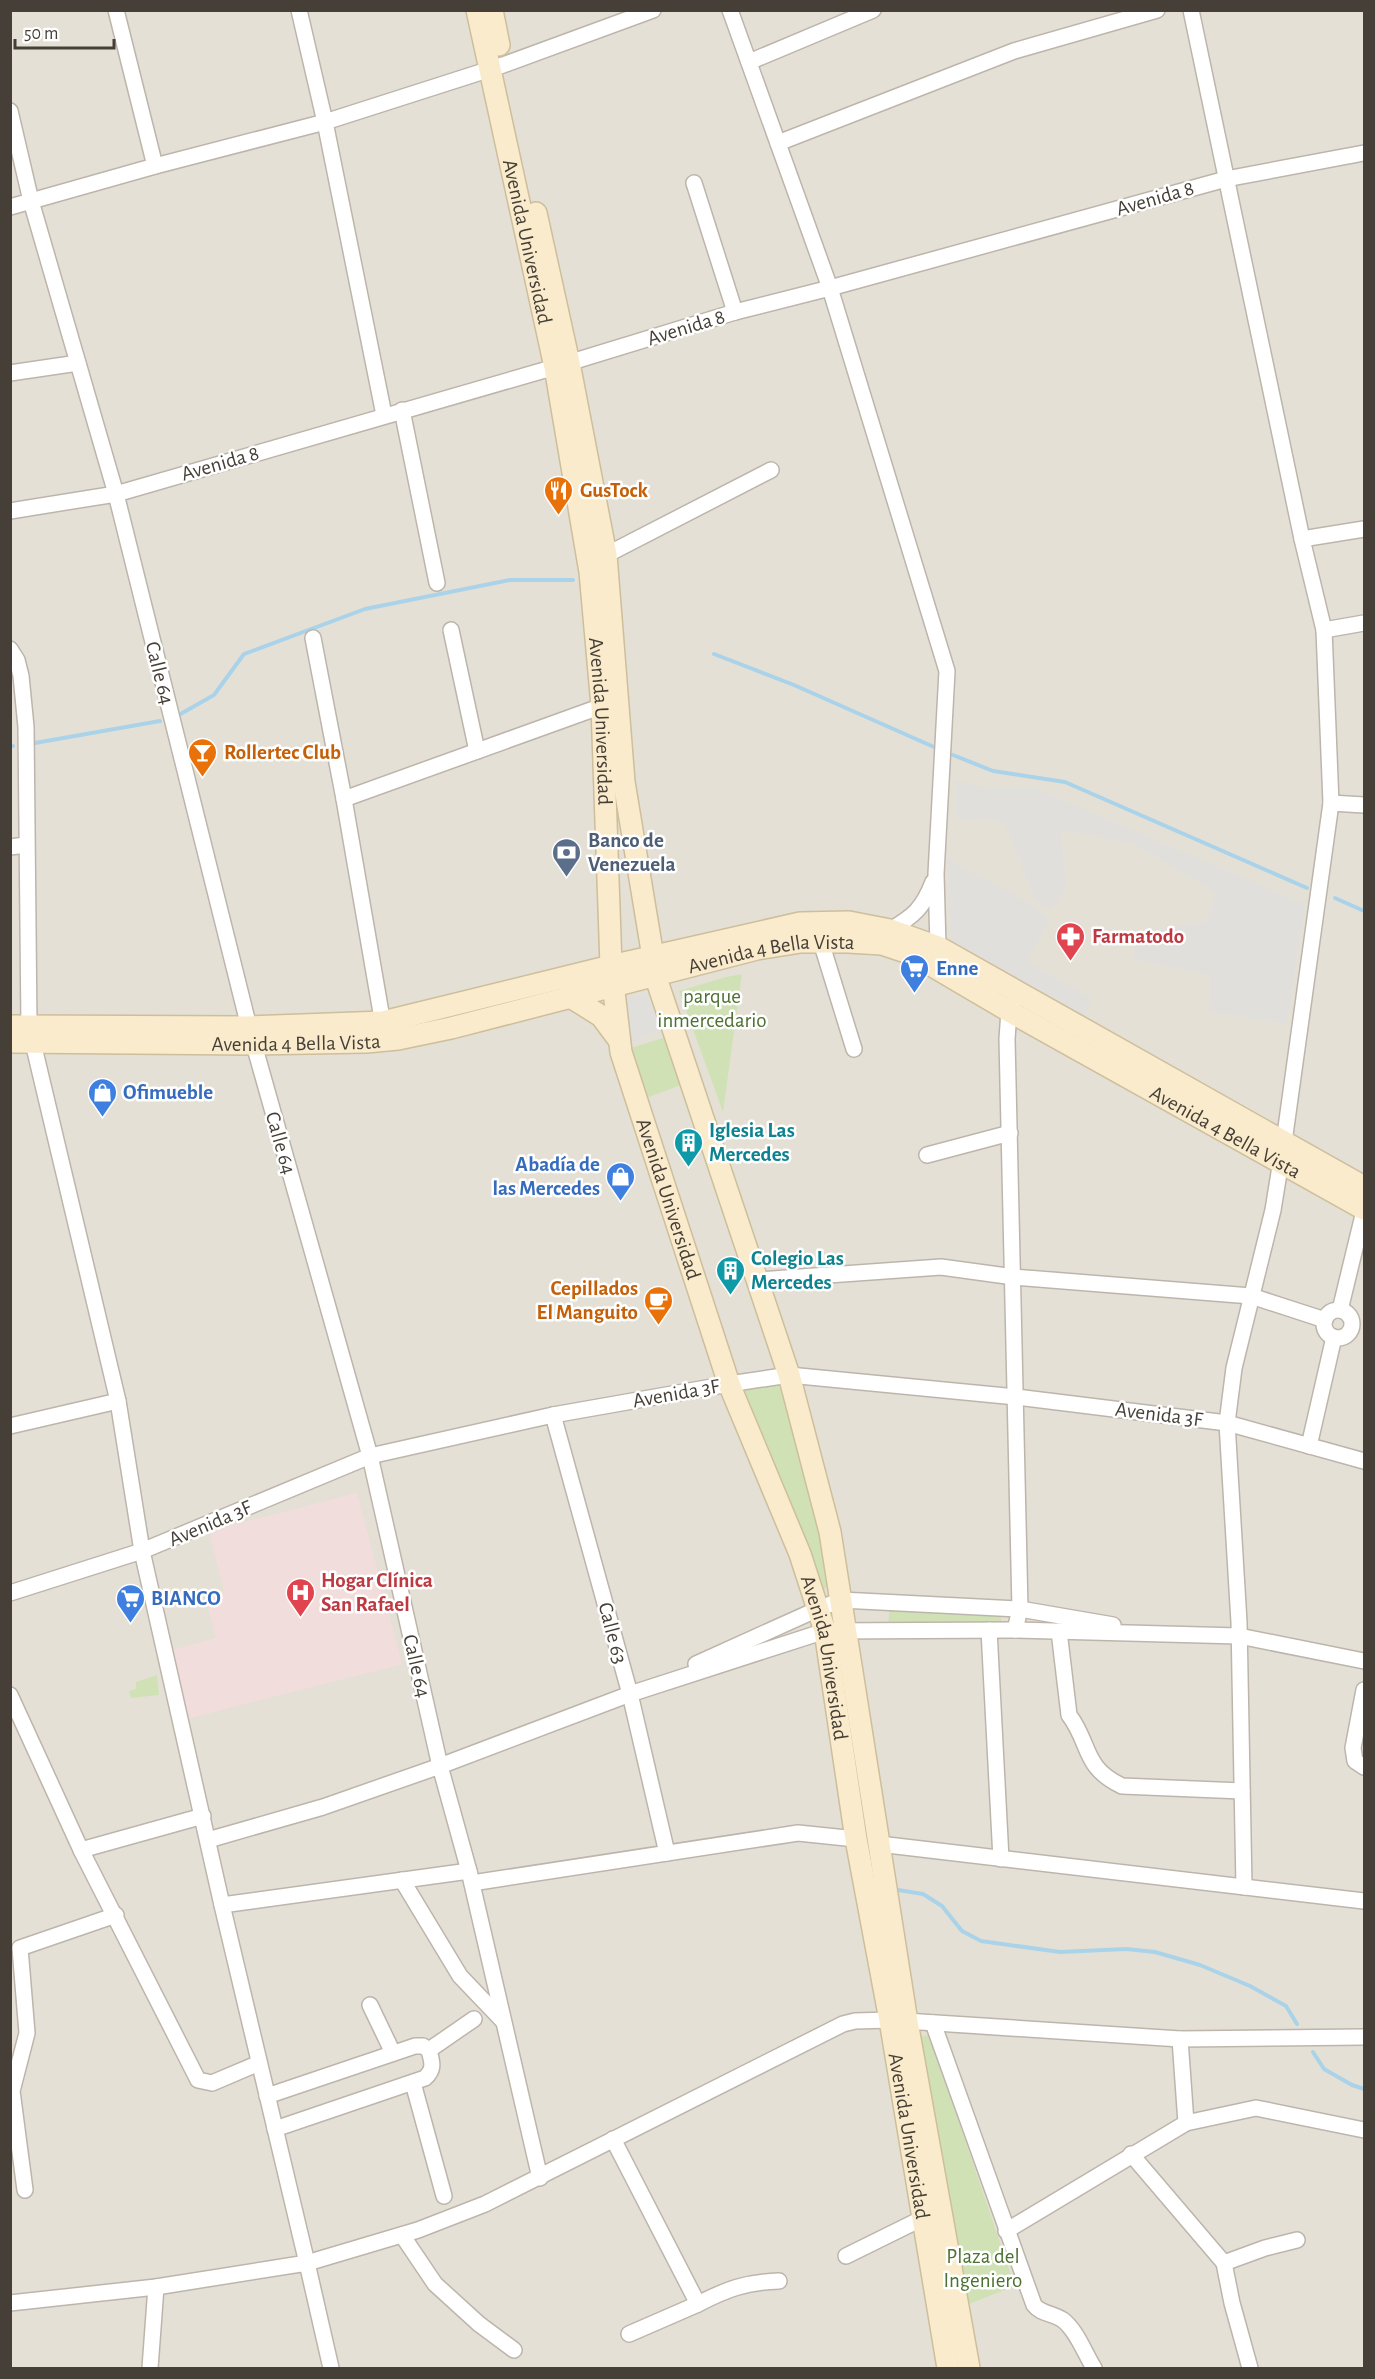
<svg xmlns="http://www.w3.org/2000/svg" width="1375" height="2379" font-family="'Alegreya Sans',sans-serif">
<rect width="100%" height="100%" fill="#f2eee8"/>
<rect fill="#e5e0d6" x="11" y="11" width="1353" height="2357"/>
<polygon fill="#f1dedc" points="357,1493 402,1664 186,1719 168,1651 216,1638 205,1596 224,1591 209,1531"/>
<g fill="#d0e2b5">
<polygon points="742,974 723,1112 679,991 726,977"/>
<polygon points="666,1037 684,1084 646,1098 631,1048"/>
<polygon points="789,1375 833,1582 823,1590 729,1384"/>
<polygon points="890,1607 1001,1614 1001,1625 888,1624"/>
<polygon points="157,1675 159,1695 131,1698 129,1691 136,1689 136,1682"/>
<polygon points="929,2035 1015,2286 964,2306 917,2037"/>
</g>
<g fill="#e1dfdc">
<polygon points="955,780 987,788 1035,788 1305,904 1287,1024 1209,1012 1210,975 1133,960 1136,934 1207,921 1216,893 1133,844 1061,830 1067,888 1051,910 1035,901 1004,822 955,818"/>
<polygon points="947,858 1033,905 1050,920 1027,961 1093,999 1083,1017 951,941"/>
<polygon points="651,993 666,1028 629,1043 623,1000"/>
</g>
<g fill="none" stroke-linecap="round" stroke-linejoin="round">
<g stroke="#aad3e9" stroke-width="4">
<polyline points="714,654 794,685 934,747"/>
<polyline points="177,716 214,695 244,654 365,609 510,580 573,580"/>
<polyline points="35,743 160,721"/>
<polyline points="10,746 13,746"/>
<polyline points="953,755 993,771 1065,782 1307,888"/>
<polyline points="1335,898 1364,911"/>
<polyline points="898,1890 923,1894 942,1906 962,1931 981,1941 1060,1952 1126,1949 1155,1952 1200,1965 1250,1986 1286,2006 1297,2024"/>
<polyline points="1313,2052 1324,2069 1352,2085 1364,2089"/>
</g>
<defs>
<g id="street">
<polyline points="116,10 155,166"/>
<polyline points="299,10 325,122 384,415"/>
<polyline points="730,10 830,288 947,671 936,874 938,947"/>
<polyline points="1191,10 1302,539 1324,630 1331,803 1284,1142 1273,1210 1234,1368 1227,1423 1239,1622 1244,1887"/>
<polyline points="749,62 873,10"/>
<polyline points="10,111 31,201 116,494 249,1027 370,1456 440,1766 469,1871 540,2178"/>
<polyline points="778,143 1014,51 1157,10"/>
<polyline points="694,183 735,312"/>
<polyline points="10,207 155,166 325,122 503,65 653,10"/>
<polyline points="10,373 78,363"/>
<polyline points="402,410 437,583"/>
<polyline points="10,511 116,494 555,367 735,312 830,288 1226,179 1364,153"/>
<polyline points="1302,539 1364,529"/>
<polyline points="606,555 771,470"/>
<polyline points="451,630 477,751"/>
<polyline points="1324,630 1364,623"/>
<polyline points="313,638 344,799 384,1030"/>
<polyline points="10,649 17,660 21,676 26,727 29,1026 118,1401 142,1551 222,1905 307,2263 418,2230 485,2204 843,2024 855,2021 890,2020 1180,2039 1364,2037"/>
<polyline points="344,799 602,706"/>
<polyline points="1331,803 1364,805"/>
<polyline points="10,847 26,845"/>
<path d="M890 930C914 916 923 908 933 882"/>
<polyline points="821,942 854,1049"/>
<polyline points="1013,1003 1009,1011 1007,1039 1020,1609 1015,1630"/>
<polyline points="927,1155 1010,1133"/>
<polyline points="758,1280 941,1267 1014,1277 1251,1296 1325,1320"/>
<circle cx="1338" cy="1324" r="14"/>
<polyline points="1340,1310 1364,1211"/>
<polyline points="553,1415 630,1694 667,1853"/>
<polyline points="10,1426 118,1401"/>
<polyline points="1309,1446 1334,1337"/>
<polyline points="10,1593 142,1551 370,1456 553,1415 729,1384 789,1375 1016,1397 1227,1423 1364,1461"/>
<polyline points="989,1630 1001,1859"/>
<path d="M1059 1631 1069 1715C1091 1744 1082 1767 1122 1786L1242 1791"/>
<polyline points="696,1664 818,1609 841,1600 1020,1609 1113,1625"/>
<polyline points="1364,1690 1353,1748 1355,1761 1364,1767"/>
<polyline points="10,1695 81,1850 198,2080 212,2083 259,2063"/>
<polyline points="208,1840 323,1807 440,1766 630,1694 825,1631 1015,1630 1239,1636 1364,1661"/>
<polyline points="879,1844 1364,1901"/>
<polyline points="81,1850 203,1816"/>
<polyline points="402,1880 460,1976 503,2021"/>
<polyline points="472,1883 798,1833 856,1839"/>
<polyline points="222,1905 469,1871"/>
<polyline points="370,2005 393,2053"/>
<path d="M933 2023 1034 2305C1041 2314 1053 2313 1063 2320 1077 2331 1085 2354 1094 2368"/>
<polyline points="1180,2039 1186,2123"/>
<polyline points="429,2050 474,2019"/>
<polyline points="413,2083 444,2196"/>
<path d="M267 2096 415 2046H423L429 2050C432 2062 435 2069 425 2078L275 2129"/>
<path d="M613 2139 698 2304C727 2289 746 2282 779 2281"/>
<polyline points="1131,2154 1224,2263 1232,2303 1250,2368"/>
<polyline points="25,2190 12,2091 27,2033 20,1948 116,1915"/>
<polyline points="1006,2231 1186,2123 1256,2108 1364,2130"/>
<polyline points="402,2235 435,2284 479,2324 514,2350"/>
<polyline points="846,2256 923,2218"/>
<polyline points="1224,2263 1265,2248 1297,2240"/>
<polyline points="10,2303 156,2287 307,2263 331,2368"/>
<polyline points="629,2334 698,2304"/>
<polyline points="150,2368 156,2287"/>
</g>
<g id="secondary">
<path id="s1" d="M477 10 555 367 590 572 602 706 611 966 621 1052 729 1384 800 1554 825 1631 856 1839 890 2020 948 2368"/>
<polyline points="492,10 499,45"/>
<polyline points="536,213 569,363 606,555 624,782 657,981 789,1375 830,1532 907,2022 969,2368"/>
<polyline points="569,996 601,1016 619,1040"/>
<polyline points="10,1026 249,1027 383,1022 611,966 800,923 849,922 890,930 938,947 1364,1187"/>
<path id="s2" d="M10 1042 254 1044 366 1042 398 1039 451 1028 757 949 801 942H848L882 944 912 954 1009 1011 1364 1209"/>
</g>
</defs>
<use href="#street" stroke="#bdb5ab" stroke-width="18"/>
<use href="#secondary" stroke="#cdbe9c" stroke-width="24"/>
<use href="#street" stroke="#fff" stroke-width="15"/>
<use href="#secondary" stroke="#f9ebcb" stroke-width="21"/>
</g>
<defs>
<symbol id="restaurant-pin" viewBox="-11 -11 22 30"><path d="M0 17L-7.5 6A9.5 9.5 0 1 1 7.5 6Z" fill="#e8710a" stroke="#fff"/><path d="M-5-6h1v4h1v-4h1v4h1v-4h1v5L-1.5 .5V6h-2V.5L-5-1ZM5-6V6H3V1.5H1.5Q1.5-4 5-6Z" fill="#fff"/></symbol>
<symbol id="bar-pin" viewBox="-11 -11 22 30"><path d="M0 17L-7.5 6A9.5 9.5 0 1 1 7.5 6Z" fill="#e8710a" stroke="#fff"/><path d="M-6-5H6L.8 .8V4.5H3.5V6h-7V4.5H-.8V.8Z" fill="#fff"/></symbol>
<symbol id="bank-pin" viewBox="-11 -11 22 30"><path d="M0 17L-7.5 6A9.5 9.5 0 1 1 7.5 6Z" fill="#5c6f8a" stroke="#fff"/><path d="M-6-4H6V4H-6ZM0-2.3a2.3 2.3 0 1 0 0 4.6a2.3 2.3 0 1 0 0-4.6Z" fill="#fff"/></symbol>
<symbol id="pharmacy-pin" viewBox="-11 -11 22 30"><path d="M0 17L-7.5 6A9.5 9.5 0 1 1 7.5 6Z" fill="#e0444e" stroke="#fff"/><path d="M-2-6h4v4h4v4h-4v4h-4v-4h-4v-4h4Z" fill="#fff"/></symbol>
<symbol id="supermarket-pin" viewBox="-11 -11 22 30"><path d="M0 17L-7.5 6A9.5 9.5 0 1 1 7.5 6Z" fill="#3f7fe0" stroke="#fff"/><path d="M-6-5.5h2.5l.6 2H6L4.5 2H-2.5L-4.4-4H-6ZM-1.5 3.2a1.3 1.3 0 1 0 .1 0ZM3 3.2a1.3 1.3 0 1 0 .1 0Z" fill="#fff"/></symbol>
<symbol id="shop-pin" viewBox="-11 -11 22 30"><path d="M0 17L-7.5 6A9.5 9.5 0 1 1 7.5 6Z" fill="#3f7fe0" stroke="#fff"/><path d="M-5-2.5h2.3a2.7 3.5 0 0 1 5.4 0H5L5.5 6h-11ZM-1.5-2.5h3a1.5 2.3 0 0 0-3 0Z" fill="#fff"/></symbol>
<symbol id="building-pin" viewBox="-11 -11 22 30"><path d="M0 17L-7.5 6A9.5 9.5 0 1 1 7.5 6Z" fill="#0f9aa8" stroke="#fff"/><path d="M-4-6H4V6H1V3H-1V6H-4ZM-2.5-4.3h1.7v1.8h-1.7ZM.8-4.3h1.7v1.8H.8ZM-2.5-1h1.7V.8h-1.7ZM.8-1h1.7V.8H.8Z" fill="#fff"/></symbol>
<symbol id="cafe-pin" viewBox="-11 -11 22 30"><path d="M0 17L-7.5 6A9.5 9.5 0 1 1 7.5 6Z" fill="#e8710a" stroke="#fff"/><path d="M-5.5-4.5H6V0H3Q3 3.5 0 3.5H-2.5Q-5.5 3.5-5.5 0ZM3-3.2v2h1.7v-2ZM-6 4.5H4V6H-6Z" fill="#fff"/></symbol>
<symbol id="hospital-pin" viewBox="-11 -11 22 30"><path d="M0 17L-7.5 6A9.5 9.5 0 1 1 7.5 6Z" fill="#e0444e" stroke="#fff"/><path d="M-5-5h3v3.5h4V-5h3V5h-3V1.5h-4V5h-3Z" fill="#fff"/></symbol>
</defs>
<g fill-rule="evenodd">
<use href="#restaurant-pin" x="542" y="474" width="33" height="45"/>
<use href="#bar-pin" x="186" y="736" width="33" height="45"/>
<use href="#bank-pin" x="550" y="836" width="33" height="45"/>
<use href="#pharmacy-pin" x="1054" y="920" width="33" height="45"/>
<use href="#supermarket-pin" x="898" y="952" width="33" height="45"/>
<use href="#shop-pin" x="86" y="1076" width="33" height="45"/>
<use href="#building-pin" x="672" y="1126" width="33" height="45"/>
<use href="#shop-pin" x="604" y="1160" width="33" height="45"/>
<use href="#building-pin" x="714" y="1254" width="33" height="45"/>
<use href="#cafe-pin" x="642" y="1284" width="33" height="45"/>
<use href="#hospital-pin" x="284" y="1576" width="33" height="45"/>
<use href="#supermarket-pin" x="114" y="1582" width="33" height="45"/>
</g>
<g text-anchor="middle" stroke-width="5" stroke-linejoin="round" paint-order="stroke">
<g font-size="21" fill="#453f37" stroke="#fff">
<text transform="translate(1155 198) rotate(-16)" y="7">Avenida 8</text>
<text dy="7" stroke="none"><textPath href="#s1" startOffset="237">Avenida Universidad</textPath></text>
<text transform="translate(686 327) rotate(-17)" y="7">Avenida 8</text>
<text transform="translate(220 463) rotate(-16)" y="7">Avenida 8</text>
<text transform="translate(160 673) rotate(76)" y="7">Calle 64</text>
<text dy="7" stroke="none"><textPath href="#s1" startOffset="723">Avenida Universidad</textPath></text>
<text dy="7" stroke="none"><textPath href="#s2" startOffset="772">Avenida 4 Bella Vista</textPath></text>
<text dy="7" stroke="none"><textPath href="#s2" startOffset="286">Avenida 4 Bella Vista</textPath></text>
<text dy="7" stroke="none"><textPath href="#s2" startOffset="1276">Avenida 4 Bella Vista</textPath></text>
<text transform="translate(281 1143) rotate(74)" y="7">Calle 64</text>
<text dy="7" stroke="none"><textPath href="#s1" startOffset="1209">Avenida Universidad</textPath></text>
<text transform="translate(676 1393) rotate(-10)" y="7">Avenida 3F</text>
<text transform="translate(1159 1414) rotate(7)" y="7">Avenida 3F</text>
<text transform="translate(210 1523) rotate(-23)" y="7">Avenida 3F</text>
<text transform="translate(613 1633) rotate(75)" y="7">Calle 63</text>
<text dy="7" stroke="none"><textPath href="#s1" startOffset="1695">Avenida Universidad</textPath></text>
<text transform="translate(417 1666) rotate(77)" y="7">Calle 64</text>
<text dy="7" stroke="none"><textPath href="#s1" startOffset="2181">Avenida Universidad</textPath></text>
</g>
<g font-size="21" font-weight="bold" fill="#c56008" stroke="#fff" text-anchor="start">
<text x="580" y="497">GusTock</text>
<text x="224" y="759">Rollertec Club</text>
<text x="638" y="1295" text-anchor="end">Cepillados<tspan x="638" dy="24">El Manguito</tspan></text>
</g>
<g font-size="21" font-weight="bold" fill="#4e5e75" stroke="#fff" text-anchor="start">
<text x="588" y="847">Banco de<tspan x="588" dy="24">Venezuela</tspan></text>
</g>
<g font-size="21" font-weight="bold" fill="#be3a42" stroke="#fff" text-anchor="start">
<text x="1092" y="943">Farmatodo</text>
<text x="321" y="1587">Hogar Clínica<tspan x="321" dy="24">San Rafael</tspan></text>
</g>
<g font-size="21" font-weight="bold" fill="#366cbe" stroke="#fff" text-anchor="start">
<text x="936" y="975">Enne</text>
<text x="123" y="1099">Ofimueble</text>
<text x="600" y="1171" text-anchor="end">Abadía de<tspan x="600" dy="24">las Mercedes</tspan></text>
<text x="151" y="1605">BIANCO</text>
</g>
<g font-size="21" fill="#4c7130" stroke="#fff">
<text x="712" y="1003">parque<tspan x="712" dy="24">inmercedario</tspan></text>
<text x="983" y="2263">Plaza del<tspan x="983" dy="24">Ingeniero</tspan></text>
</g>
<g font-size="21" font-weight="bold" fill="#0d838f" stroke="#fff" text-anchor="start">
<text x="709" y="1137">Iglesia Las<tspan x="709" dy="24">Mercedes</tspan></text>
<text x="751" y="1265">Colegio Las<tspan x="751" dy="24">Mercedes</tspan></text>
</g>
</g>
<rect width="1375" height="2379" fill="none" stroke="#453f37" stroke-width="24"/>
<path d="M15 39v9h99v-9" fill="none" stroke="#453f37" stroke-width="3"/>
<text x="24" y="39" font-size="18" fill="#453f37" stroke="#ffffff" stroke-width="4.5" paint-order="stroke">50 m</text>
</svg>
